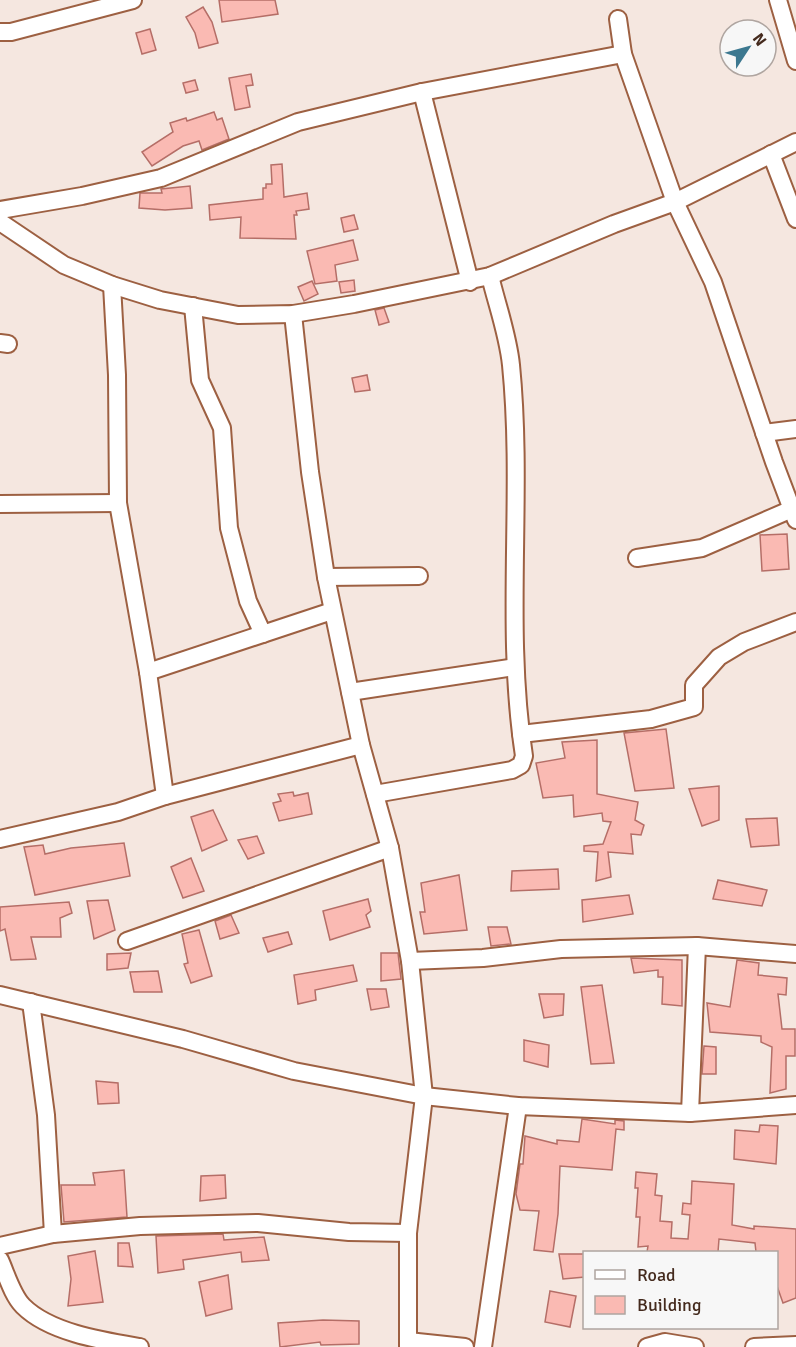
<svg xmlns="http://www.w3.org/2000/svg" width="796" height="1347" font-family="Signika,sans-serif">
<rect width="100%" height="100%" fill="#f5e7e0"/>
<g fill="#fabab3" stroke="#b56e67" stroke-width="1.5">
<polygon points="219,0 275,0 278,14 222,22"/>
<polygon points="203,7 212,22 218,43 199,48 195,33 186,17"/>
<polygon points="150,29 156,50 142,54 136,33"/>
<polygon points="251,74 253,85 246,86 250,107 235,110 229,78"/>
<polygon points="195,80 198,90 186,93 183,83"/>
<polygon points="214,112 217,120 222,118 229,139 202,150 199,141 183,146 152,166 142,152 173,132 170,123 186,118 187,121"/>
<polygon points="282,164 284,197 307,193 309,209 296,211 297,215 294,215 296,239 240,238 241,217 210,220 209,205 263,199 263,188 266,188 266,184 272,184 271,165"/>
<polygon points="190,186 192,208 165,210 139,208 140,193 162,193 161,189"/>
<polygon points="354,215 358,229 344,232 341,218"/>
<polygon points="353,240 358,260 335,265 337,281 315,284 307,251"/>
<polygon points="354,280 355,291 341,293 339,282"/>
<polygon points="312,281 318,294 304,301 298,287"/>
<polygon points="384,308 389,322 379,325 375,310"/>
<polygon points="367,375 370,390 355,392 352,378"/>
<polygon points="787,534 789,569 762,571 760,535"/>
<polygon points="666,729 674,788 635,791 624,733"/>
<polygon points="597,740 597,794 638,802 635,820 644,825 641,835 631,834 633,854 608,852 611,877 596,881 598,852 584,851 584,846 603,844 611,822 603,821 602,813 574,817 573,795 543,798 536,763 565,758 562,742"/>
<polygon points="719,786 719,820 702,826 689,789"/>
<polygon points="293,792 294,796 308,793 312,814 279,821 273,803 281,801 278,794"/>
<polygon points="213,810 227,840 202,851 191,817"/>
<polygon points="777,818 779,845 751,847 746,819"/>
<polygon points="257,836 264,853 248,859 238,840"/>
<polygon points="124,843 130,876 35,895 24,847 43,845 45,854 71,848"/>
<polygon points="191,858 204,891 183,898 171,867"/>
<polygon points="558,869 559,889 511,891 512,871"/>
<polygon points="459,875 467,930 424,934 420,912 425,912 421,883"/>
<polygon points="718,880 767,890 762,906 713,899"/>
<polygon points="629,895 633,914 583,922 582,900"/>
<polygon points="368,899 371,911 366,915 370,927 330,940 323,911"/>
<polygon points="108,900 115,930 94,939 87,901"/>
<polygon points="69,902 72,913 60,918 61,937 31,937 36,959 11,960 5,929 0,931 0,907"/>
<polygon points="231,915 239,933 220,939 215,921"/>
<polygon points="488,927 507,927 511,944 491,946"/>
<polygon points="199,930 212,976 191,983 184,964 188,963 182,934"/>
<polygon points="288,932 292,944 268,952 263,938"/>
<polygon points="131,953 128,968 107,970 107,954"/>
<polygon points="381,953 398,953 401,979 381,981"/>
<polygon points="631,958 682,960 682,1006 662,1004 663,977 658,977 658,970 634,973"/>
<polygon points="737,960 759,963 758,975 787,978 786,995 778,994 782,1029 795,1029 795,1056 786,1056 786,1089 770,1093 772,1047 761,1042 761,1036 710,1032 707,1003 730,1007"/>
<polygon points="353,965 357,981 315,990 316,1000 298,1004 294,975"/>
<polygon points="158,971 162,992 134,992 130,972"/>
<polygon points="602,985 614,1063 591,1064 581,987"/>
<polygon points="367,989 386,989 389,1007 371,1010"/>
<polygon points="539,994 564,994 563,1015 544,1018"/>
<polygon points="524,1040 549,1045 548,1067 524,1061"/>
<polygon points="704,1046 716,1047 716,1074 702,1074"/>
<polygon points="96,1081 118,1083 119,1103 98,1104"/>
<polygon points="582,1119 615,1124 615,1120 624,1121 624,1130 616,1129 612,1170 560,1166 558,1214 553,1252 534,1250 539,1211 520,1210 516,1194 520,1164 523,1164 525,1136 557,1144 557,1140 579,1142"/>
<polygon points="760,1125 778,1126 776,1164 734,1159 735,1130 759,1132"/>
<polygon points="124,1170 127,1217 64,1222 61,1185 95,1185 93,1173"/>
<polygon points="636,1172 657,1174 655,1195 662,1196 660,1221 672,1222 671,1238 688,1239 690,1215 682,1214 683,1203 691,1204 692,1181 734,1184 732,1225 754,1229 754,1226 796,1229 796,1298 783,1303 777,1286 777,1252 756,1252 755,1243 719,1239 718,1252 647,1252 648,1246 638,1247 640,1217 636,1217 638,1188 635,1188"/>
<polygon points="225,1175 226,1198 200,1201 201,1176"/>
<polygon points="223,1234 224,1240 264,1237 269,1260 242,1262 241,1252 183,1260 184,1269 158,1273 156,1236"/>
<polygon points="118,1243 129,1243 133,1267 118,1266"/>
<polygon points="95,1251 103,1302 68,1306 71,1279 68,1256"/>
<polygon points="559,1254 585,1254 585,1277 563,1279"/>
<polygon points="228,1275 232,1309 206,1316 199,1282"/>
<polygon points="550,1291 576,1296 570,1327 545,1322"/>
<polygon points="323,1320 359,1321 359,1344 321,1345 320,1342 280,1347 278,1323"/>
</g>
<g fill="none" stroke-linecap="round" stroke-linejoin="round">
<defs>
<g id="minor">
<polyline points="778,0 796,61"/>
<polyline points="618,19 623,54 675,202 713,282 774,462 796,520"/>
<polyline points="0,32 11,32 133,0"/>
<polyline points="422,92 470,282"/>
<polyline points="771,154 796,219"/>
<polyline points="0,210 82,196 161,178 298,122 422,92 623,54"/>
<polyline points="0,222 64,265 112,285 160,300 238,315 293,314 354,304 490,276 614,224 675,202 796,142"/>
<polyline points="112,285 117,375 118,503 148,672 165,796"/>
<polyline points="193,306 200,380 222,428 229,528 248,601 263,634"/>
<polyline points="293,314 310,472 326,577 361,745 390,848 410,961 424,1096 408,1233 408,1347"/>
<polyline points="0,343 8,344"/>
<polyline points="764,433 796,429"/>
<polyline points="0,504 118,503"/>
<polyline points="637,558 702,548 792,509"/>
<polyline points="326,577 419,576"/>
<polyline points="148,672 332,611"/>
<polyline points="350,692 515,667"/>
<polyline points="521,734 651,719 694,707 694,685 719,657 744,642 796,622"/>
<path d="M375 794 512 770 521 765 524 756C504 626 524 495 511 365 508 335 497 305 490 276"/>
<polyline points="0,839 118,812 165,796 361,745"/>
<polyline points="127,941 390,848"/>
<polyline points="410,961 483,958 561,949 697,946 796,954"/>
<polyline points="0,995 183,1039 294,1071 424,1096 518,1106 690,1113 796,1105"/>
<polyline points="31,1002 46,1115 53,1234"/>
<polyline points="690,1113 697,946"/>
<polyline points="0,1246 53,1234 140,1226 258,1223 349,1232 408,1233"/>
<path d="M0 1260C6 1273 12 1295 23 1306 50 1333 104 1341 140 1347"/>
<polyline points="408,1341 465,1347"/>
<polyline points="483,1347 518,1106"/>
<polyline points="647,1347 665,1342 695,1347"/>
<polyline points="754,1347 796,1345"/>
</g>
</defs>
<use href="#minor" stroke="#9d6042" stroke-width="20"/>
<use href="#minor" stroke="#fff" stroke-width="16"/>
</g>
<rect x="583" y="1251" width="195" height="78" fill="#f7f7f7" stroke="#afa5a0" stroke-width="1.5"/>
<rect x="595" y="1270" width="30" height="9" fill="#ffffff" stroke="#afa5a0" stroke-width="1.5"/>
<text x="637" y="1281" font-size="18" fill="#442a1d">Road</text>
<rect x="595" y="1296" width="30" height="18" fill="#fabab3" stroke="#afa5a0" stroke-width="1.5"/>
<text x="637" y="1311" font-size="18" fill="#442a1d">Building</text>
<g transform="translate(748 48) rotate(54)"><circle r="28" fill="#f7f7f7" stroke="#afa5a0" stroke-width="1.5"/>
<path d="M0-4.5L10 22L0 15L-10 22Z" fill="#3c7890"/>
<text y="-9" font-size="16" font-weight="bold" text-anchor="middle" fill="#442a1d">N</text>
</g>
</svg>
